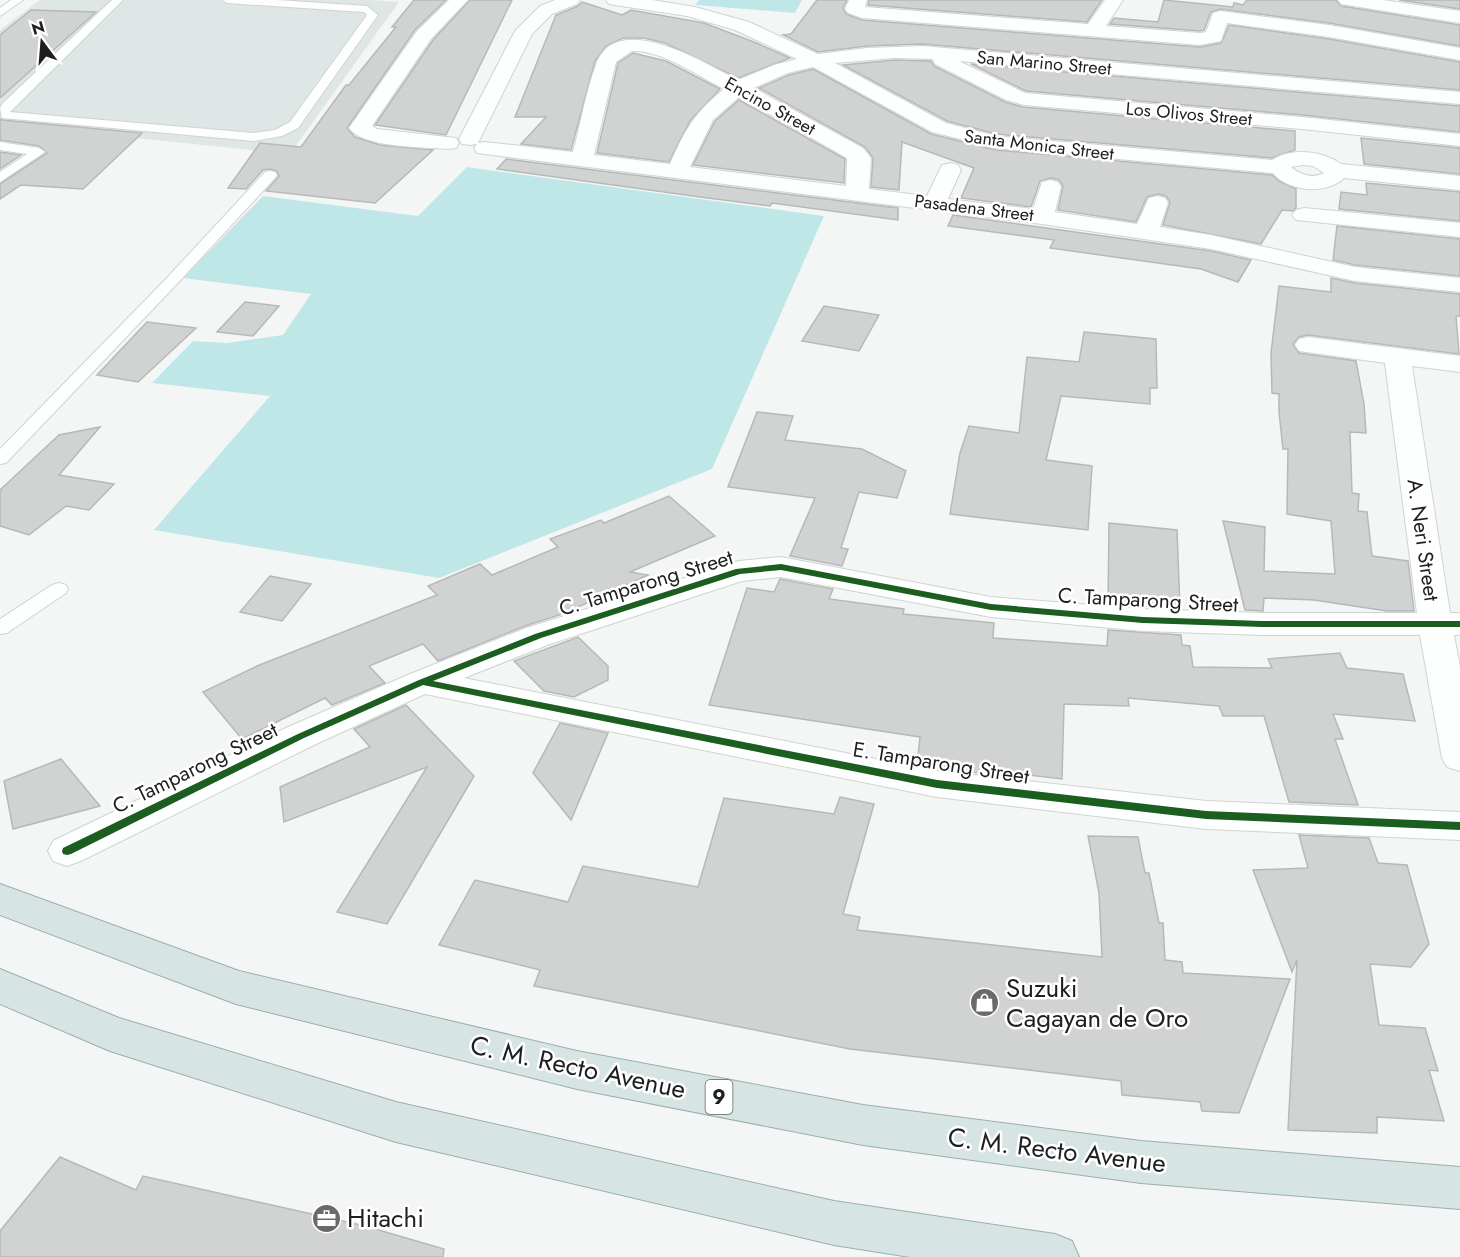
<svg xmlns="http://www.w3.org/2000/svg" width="1460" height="1257" font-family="Jost,sans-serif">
<rect width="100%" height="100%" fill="#f4f6f6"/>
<polygon fill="#dee6e6" points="40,0 374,0 399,2 290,154 0,124 0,30"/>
<g fill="#c0e7e7">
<polygon points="699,0 802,0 795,13 695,5"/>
<polygon points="467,167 824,216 712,469 439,578 154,530 270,396 152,383 193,341 227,343 283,335 311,294 183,278 263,196 418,216"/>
</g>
<g fill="#d1d3d3" stroke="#b7b9b9" stroke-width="1.5">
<polygon points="414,0 446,0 415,30 347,128 355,137 380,145 433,150 375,203 266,191 279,176 277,171 270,169 263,170 246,189 228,188 260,143 301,147 346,85 349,85 396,27 392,27"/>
<polygon points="470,0 512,0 446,135 375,125 433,40"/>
<polygon points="817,0 847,0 843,8 846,14 862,20 1200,47 1221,43 1229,25 1329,39 1460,62 1460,90 922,44 867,46 818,52 783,35 791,34"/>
<polygon points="869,0 1102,0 1087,22 868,5"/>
<polygon points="1164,0 1233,7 1234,3 1243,5 1247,0 1336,0 1341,6 1460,25 1460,46 1329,23 1220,9 1211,12 1204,30 1200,31 1110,24 1114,18 1158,22"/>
<polygon points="1399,0 1460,0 1460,9"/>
<polygon points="582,2 622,15 631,10 704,23 754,42 790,58 738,78 665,43 644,38 623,38 606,46 595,61 571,150 521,144 546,117 515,117 556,15 578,6"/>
<polygon points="31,10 96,12 0,98 0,35"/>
<polygon points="633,53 666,61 720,89 690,121 669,162 597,153 618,63"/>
<polygon points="895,60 931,61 934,66 1005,102 1023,107 1295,131 1295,150 1272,158 996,134 947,121 843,65"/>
<polygon points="971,64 1460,106 1460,132 1302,115 1026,91"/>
<polygon points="813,69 931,134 996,150 1272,175 1279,181 1296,189 1296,208 1293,211 1282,210 1261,244 1163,225 1170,202 1166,196 1158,194 1147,197 1136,222 1058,210 1063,186 1059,180 1051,178 1040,181 1031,207 961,198 974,168 902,142 899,190 871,187 873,158 865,147 759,88 789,75"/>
<polygon points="739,100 845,159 844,183 693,165 715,121"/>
<polygon points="0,119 2,120 142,133 83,189 21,185 0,199 0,184 47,153 39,146 0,140"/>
<polygon points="1361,138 1460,148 1460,174 1364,164"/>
<polygon points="0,152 21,155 0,169"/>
<polygon points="506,159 898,208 898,220 772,203 770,206 700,197 497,169"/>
<polygon points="1366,183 1460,192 1460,221 1339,209 1341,192 1367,195"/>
<polygon points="953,215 1211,251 1251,260 1238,282 1201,269 1050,248 1054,240 948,226"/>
<polygon points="1337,226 1460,239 1460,276 1355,265 1333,260"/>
<polygon points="1331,278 1355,283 1460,294 1460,316 1456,316 1459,354 1308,335 1299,337 1293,344 1299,353 1356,361 1364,404 1366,433 1350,432 1352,493 1359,494 1358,511 1367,512 1372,556 1408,561 1414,611 1387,611 1314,600 1264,598 1263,611 1245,610 1223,521 1265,527 1264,571 1335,574 1331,521 1287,514 1288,449 1283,449 1279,412 1279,394 1272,393 1271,353 1279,286 1331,292"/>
<polygon points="245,302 279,306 253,336 217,332"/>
<polygon points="824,306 879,315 859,351 802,341"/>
<polygon points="147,322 196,328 138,382 97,375"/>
<polygon points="1084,332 1156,339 1157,388 1150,388 1150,404 1061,396 1046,460 1092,466 1088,530 950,514 960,453 969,426 1019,433 1027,357 1079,362"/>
<polygon points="757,412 793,416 785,440 862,449 906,471 897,498 859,492 841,548 848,549 842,566 790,556 815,498 728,487"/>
<polygon points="100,427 59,475 114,484 89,510 66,506 29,535 0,526 0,490 59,435"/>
<polygon points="669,496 715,536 630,572 648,575 565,613 525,626 438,661 423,644 369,666 385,683 332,705 325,698 242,739 203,692 257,666 437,595 428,586 480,564 492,575 558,547 550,539 601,520 604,523"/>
<polygon points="1109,523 1177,530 1180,608 1108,604"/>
<polygon points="270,576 311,584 282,621 240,612"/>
<polygon points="780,579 833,589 829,599 904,609 903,614 994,623 993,638 1107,646 1108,630 1181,635 1182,645 1190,646 1193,667 1272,668 1268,659 1340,653 1347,668 1403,674 1415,721 1333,714 1343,739 1335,739 1358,805 1289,802 1264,716 1223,716 1219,706 1128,698 1129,706 1064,704 1062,779 986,770 986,774 917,765 920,737 709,705 747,588 774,592"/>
<polygon points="578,637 608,666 608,680 574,697 544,691 514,661"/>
<polygon points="406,705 474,776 387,924 337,912 427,767 284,822 280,787 370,747 354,729"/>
<polygon points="560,723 608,733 571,820 533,773"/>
<polygon points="61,759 100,806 13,829 4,781"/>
<polygon points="840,797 874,804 843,914 860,917 857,930 1102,957 1099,893 1088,836 1138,837 1145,873 1149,873 1159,923 1163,923 1165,960 1182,962 1183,973 1290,979 1239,1113 1202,1111 1200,1102 1122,1095 1121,1081 850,1049 534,986 540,970 439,945 475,880 568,902 583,866 698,887 724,798 834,814"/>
<polygon points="1299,835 1369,838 1378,863 1407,865 1429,944 1411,967 1370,964 1379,1025 1425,1028 1438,1071 1429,1070 1444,1121 1377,1117 1377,1133 1288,1130 1297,960 1292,972 1253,870 1308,868"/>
<polygon points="60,1157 136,1190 143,1176 365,1226 444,1249 443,1257 0,1257 0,1231"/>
</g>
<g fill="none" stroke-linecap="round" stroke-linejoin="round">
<defs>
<g id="service">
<polygon points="11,0 23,0 0,16 0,8"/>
<polygon points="112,0 123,0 10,112 254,133 275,130 290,122 367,15 364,12 227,3 222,0 277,0 367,6 378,15 298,128 282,136 254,141 2,118 0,108 3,103"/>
<polygon points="0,142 39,148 45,152 0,182 0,172 27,154 0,150"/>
<polygon points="270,171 275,172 277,175 275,178 174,287 6,463 0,464 0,449 164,281 265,172"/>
<polygon points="59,583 66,585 68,589 66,593 7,633 0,634 0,619 52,585"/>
</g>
<g id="minor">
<path d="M449 0H468L431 39 372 126 377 129 456 138 459 143 456 148 448 149C424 147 363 148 349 128L417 31Z"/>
<path d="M555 0H580L577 4 552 14 532 34 478 143 485 142 573 152C581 123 586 90 597 62 619 9 708 65 738 80L774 65 797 59 735 30 687 16 615 5 609 4 606 0H652L695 7 749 22 818 54 867 48 922 46 1460 92V104L959 61 1025 93 1302 117 1460 134V146L1302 129 1024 105 1006 100 935 64 933 59 895 58 835 63 946 123 996 136 1272 160C1292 147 1323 151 1341 164L1460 176V190L1344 178C1327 195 1288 192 1273 173L996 148 932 132 813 67 788 73 754 88 863 148 871 158 869 189 927 196 942 165 950 163 958 165 961 170 948 199 1033 209 1042 182 1050 180 1058 182 1061 187 1055 212 1137 224 1149 198 1157 196 1165 198 1168 203 1160 227 1211 235 1355 267 1460 278V292L1355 281 1211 249 1042 224 477 153 474 148 477 144 470 145 462 144 459 139 515 31 540 6ZM632 51C660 49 698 76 724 89 694 113 685 130 670 164L594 155 616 62ZM739 97 847 158 846 186 690 167 713 120ZM1303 165 1313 166 1324 173C1312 179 1301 175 1291 167Z"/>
<polygon points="849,0 867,0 865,7 1088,24 1105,0 1123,0 1106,26 1200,33 1206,32 1213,13 1220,11 1329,25 1460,48 1460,60 1329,37 1227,23 1221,41 1200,45 862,18 848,13 845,9"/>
<polygon points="1338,0 1383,0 1460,11 1460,23 1347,5 1341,4"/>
<polygon points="1304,208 1460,223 1460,237 1296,220 1292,215 1296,210"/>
<polygon points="1308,337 1460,356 1460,372 1412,366 1450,613 1460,613 1460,635 1454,635 1460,667 1460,771 1447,767 1442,758 1420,635 1262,635 1143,631 991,617 781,577 742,581 550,644 464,678 937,771 1206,801 1460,812 1460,840 1206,829 937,797 425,694 314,745 81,861 67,866 53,861 48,851 53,841 288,727 410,674 526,628 739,561 781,557 991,597 1143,609 1262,613 1417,613 1385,363 1299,351 1295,345 1299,339"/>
</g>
<g id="trunk">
<polygon points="0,884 239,971 577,1051 863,1105 1141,1141 1460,1167 1460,1209 1141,1183 863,1145 577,1089 236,1004 0,915"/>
<polygon points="0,969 119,1018 396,1102 834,1201 1055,1234 1072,1241 1079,1257 910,1257 834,1245 396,1142 110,1051 0,1004"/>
</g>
</defs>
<use href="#service" stroke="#d1d3d3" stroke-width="2"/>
<use href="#minor" stroke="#d1d3d3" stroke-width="2"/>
<use href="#trunk" stroke="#9baeae" stroke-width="2"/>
<use href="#service" fill="#fdfefe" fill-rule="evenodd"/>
<use href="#minor" fill="#fdfefe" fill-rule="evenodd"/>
<use href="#trunk" fill="#d6e4e4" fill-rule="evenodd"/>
<defs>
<polygon id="cycleway" points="781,564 991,604 1143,617 1262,621 1460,621 1460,627 1262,627 1143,623 991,610 781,570 740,574 541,638 433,681 937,780 1206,811 1460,822 1460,830 1206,819 937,788 423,685 304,738 71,854 67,855 63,854 62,851 63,848 298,734 419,680 535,634 736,569"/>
</defs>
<use href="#cycleway" stroke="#fff" stroke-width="4"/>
<use href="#cycleway" fill="#1b5e20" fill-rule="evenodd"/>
</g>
<defs>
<symbol id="shop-disc" viewBox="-11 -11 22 22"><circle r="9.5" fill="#696a6a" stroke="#fff"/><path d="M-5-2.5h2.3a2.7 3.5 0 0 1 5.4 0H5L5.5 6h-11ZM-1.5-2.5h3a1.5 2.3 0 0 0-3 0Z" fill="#fff"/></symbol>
<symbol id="office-disc" viewBox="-11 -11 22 22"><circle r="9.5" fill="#696a6a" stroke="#fff"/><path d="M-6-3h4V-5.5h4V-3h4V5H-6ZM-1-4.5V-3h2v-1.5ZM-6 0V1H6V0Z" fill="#fff"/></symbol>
</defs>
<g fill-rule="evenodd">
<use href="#shop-disc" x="968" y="986" width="33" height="33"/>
<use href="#office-disc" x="310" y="1202" width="33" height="33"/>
</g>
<g text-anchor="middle" stroke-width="5" stroke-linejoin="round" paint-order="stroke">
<g font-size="18" fill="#1e1f1f" stroke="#fff">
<text transform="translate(1044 63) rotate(5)" y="6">San Marino Street</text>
<text transform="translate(770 106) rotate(29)" y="6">Encino Street</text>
<text transform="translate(1189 114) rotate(5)" y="6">Los Olivos Street</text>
<text transform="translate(1039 145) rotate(7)" y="6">Santa Monica Street</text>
<text transform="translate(974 208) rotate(7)" y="6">Pasadena Street</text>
</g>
<rect fill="#fff" stroke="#626262" stroke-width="1.5" x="705.5" y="1080" width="27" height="34" rx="4.5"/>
<g font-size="20" font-weight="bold" fill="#1e1f1f">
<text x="719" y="1104">9</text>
</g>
<g font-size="21" fill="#1e1f1f" stroke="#fff">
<text transform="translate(1423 540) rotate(82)" y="7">A. Neri Street</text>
<text transform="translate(646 583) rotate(-17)" y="7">C. Tamparong Street</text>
<text transform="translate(1148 600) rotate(3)" y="7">C. Tamparong Street</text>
<text transform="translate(941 763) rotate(9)" y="7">E. Tamparong Street</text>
<text transform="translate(195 768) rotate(-26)" y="7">C. Tamparong Street</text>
</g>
<g font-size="26" fill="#1e1f1f" stroke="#fff" text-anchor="start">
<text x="1006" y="997">Suzuki<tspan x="1006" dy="30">Cagayan de Oro</tspan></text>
<text x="347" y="1227">Hitachi</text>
</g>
<g font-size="26" fill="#1e1f1f" stroke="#fff">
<text transform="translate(578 1067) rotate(12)" y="9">C. M. Recto Avenue</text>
<text transform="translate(1057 1150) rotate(7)" y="9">C. M. Recto Avenue</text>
</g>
</g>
<g transform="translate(42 42) rotate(344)" stroke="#ffffff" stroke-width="4.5" paint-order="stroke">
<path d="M0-4.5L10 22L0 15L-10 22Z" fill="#1e1f1f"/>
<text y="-9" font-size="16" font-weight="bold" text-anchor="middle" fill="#1e1f1f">N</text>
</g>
</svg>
